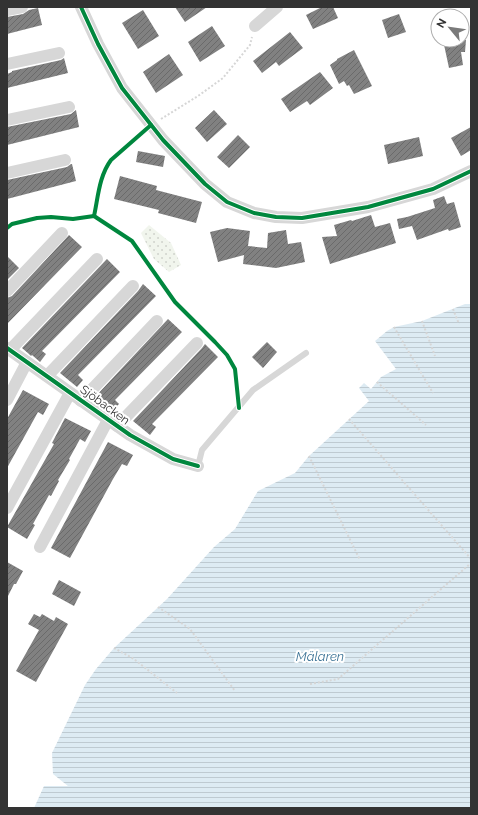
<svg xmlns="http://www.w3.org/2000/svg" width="478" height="815" font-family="Raleway,sans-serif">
<defs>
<pattern id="green-dots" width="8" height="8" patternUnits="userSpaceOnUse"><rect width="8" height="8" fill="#f1f5ed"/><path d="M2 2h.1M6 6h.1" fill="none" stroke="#cfd2cc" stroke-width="1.8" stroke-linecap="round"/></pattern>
<pattern id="water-rules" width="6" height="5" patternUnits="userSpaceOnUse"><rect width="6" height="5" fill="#ddebf3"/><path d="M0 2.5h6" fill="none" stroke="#becad1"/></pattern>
<pattern id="building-hatch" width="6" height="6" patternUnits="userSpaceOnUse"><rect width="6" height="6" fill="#818181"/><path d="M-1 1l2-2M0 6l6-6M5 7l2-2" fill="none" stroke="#6a6a6a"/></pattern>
</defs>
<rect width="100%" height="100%" fill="#fff"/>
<polygon fill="url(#green-dots)" points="149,225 171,243 181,265 169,272 154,259 141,233"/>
<polygon fill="url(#water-rules)" points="465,304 471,304 471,808 34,808 44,786 68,786 53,774 52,753 85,685 96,669 114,648 167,599 214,547 235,529 258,491 295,473 309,456 369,401 359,388 364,383 371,389 381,377 396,369 375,341 387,331 394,327 422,321"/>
<g fill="url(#building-hatch)">
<polygon points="175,7 207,7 185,22"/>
<polygon points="322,7 333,7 338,18 313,29 306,15"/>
<polygon points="38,8 42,25 7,34 7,17 23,14 29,10"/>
<polygon points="143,10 159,36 138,49 122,23"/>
<polygon points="399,14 406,32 388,38 382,20"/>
<polygon points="212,26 225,46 200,62 188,42"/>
<polygon points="290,32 303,48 279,66 276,62 262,73 253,61"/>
<polygon points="443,40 466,40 465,52 461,52 463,65 449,68"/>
<polygon points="354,50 372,86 354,94 349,85 347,86 344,81 339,84 330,65 337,60 337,59"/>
<polygon points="169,54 183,75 156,93 143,72"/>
<polygon points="64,58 68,73 7,88 7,74 12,72 12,71 61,60"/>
<polygon points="320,72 333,88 310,105 307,101 290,112 281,99"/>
<polygon points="76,110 79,127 7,145 7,127 71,114"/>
<polygon points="214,110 227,124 207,142 195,128"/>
<polygon points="471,127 471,150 461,156 451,138"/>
<polygon points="238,135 250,147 229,168 217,157"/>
<polygon points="419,137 423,156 388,164 384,145"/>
<polygon points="138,151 165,156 163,167 136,162"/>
<polygon points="71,164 72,164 76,181 7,199 7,180 67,167"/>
<polygon points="120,176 157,186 156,190 202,202 196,223 158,213 159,210 114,199"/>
<polygon points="444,196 447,204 454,202 461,227 449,231 448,229 417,240 412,226 399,229 397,219 407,217 435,208 433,200"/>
<polygon points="371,215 375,227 390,223 396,243 330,264 322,237 337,236 334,225 351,220 352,221"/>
<polygon points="227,228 250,231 248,246 267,248 268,233 286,230 288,244 301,242 305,262 276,268 243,264 244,255 218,262 210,232"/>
<polygon points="69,235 82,247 7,324 7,298 12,296"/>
<polygon points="7,256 19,268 7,280"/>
<polygon points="107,259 120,272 42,351 46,354 40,362 32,355 31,356 29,354 22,348"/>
<polygon points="143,284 156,296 78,375 83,380 77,387 60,373 138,291"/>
<polygon points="168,319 182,332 115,400 119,404 112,411 95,397"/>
<polygon points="267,342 277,352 263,368 252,357"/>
<polygon points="205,344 218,357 152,424 156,427 150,435 133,421 202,348"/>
<polygon points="23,390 49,404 43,415 38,412 7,468 7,419"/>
<polygon points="65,418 91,431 85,442 80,439 69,459 70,460 58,480 59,481 51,496 49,495 33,524 35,525 27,539 7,527 54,444 52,443"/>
<polygon points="108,442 133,455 127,466 122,464 113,479 70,558 51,548"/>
<polygon points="7,562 23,571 16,584 14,584 7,598"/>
<polygon points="59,580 81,592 74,606 52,594"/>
<polygon points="34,614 40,617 42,614 54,621 56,617 68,624 36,682 16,671 39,630 28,624"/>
</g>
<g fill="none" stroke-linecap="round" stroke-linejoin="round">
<g stroke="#d6d6d6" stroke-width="2" stroke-dasharray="2 2" stroke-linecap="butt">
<polyline points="161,119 198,96 223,78 250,45 252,37"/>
<polyline points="453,309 459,324"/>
<polyline points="422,321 435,356"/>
<polyline points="394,327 433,393"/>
<polyline points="377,382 426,425"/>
<polyline points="349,419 471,559"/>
<polyline points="309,456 360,560"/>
<polyline points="158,607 190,629 235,691"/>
<polyline points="114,648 134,659 177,693"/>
<polyline points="310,684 338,679 471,563"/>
</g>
<polyline stroke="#d7d7d7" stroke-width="6" points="198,466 202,450 253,390 306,353"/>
<g stroke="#d7d7d7" stroke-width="12">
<polyline points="81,7 98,44 122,88 163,140 205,184 227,202 254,213 276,217 302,218 368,207 433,189 471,171"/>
<polyline points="7,10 22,7"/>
<polyline points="255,26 277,7"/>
<polyline points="7,64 59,53"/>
<polyline points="7,120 69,107"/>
<polyline points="7,173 65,160"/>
<polyline points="7,291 62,233"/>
<polyline points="7,348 130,435 173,459 198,466"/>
<polyline points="10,350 97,259"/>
<polyline points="47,376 133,286"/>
<polyline points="7,400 27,362"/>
<polyline points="81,401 157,321"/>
<polyline points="117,426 197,343"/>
<polyline points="7,508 70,393"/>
<polyline points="40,547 108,420"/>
</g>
<defs>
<g id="cycleway">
<polyline points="81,7 98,44 122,88 163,140 205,184 227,202 254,213 276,217 302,218 368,207 433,189 471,171"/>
<path d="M94 216C98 198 99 176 111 160L151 125"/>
<polyline points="7,228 12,224 37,218 51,217 73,219 94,216 132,241 175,302 215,342 227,355 235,369 239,408"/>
<polyline points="7,348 130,435 173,459 198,466"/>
</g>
</defs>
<use href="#cycleway" stroke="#fff" stroke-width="6"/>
<use href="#cycleway" stroke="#00873e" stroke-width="4"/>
</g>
<g text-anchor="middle" stroke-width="4" stroke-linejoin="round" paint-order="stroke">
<g font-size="12" fill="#333" stroke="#fff">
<text transform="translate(105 405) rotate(36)" y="4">Sjöbacken</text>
</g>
<g font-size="13" font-style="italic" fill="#3f7597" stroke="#fff">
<text x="320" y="661">Mälaren</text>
</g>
</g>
<rect width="478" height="815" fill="none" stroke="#333333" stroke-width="16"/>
<g transform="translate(450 28) rotate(299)"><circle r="19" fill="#ffffff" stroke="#adadad"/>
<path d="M0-3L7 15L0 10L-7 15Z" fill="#7a7a7a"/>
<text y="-6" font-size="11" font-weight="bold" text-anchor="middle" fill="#333333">N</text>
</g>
</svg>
